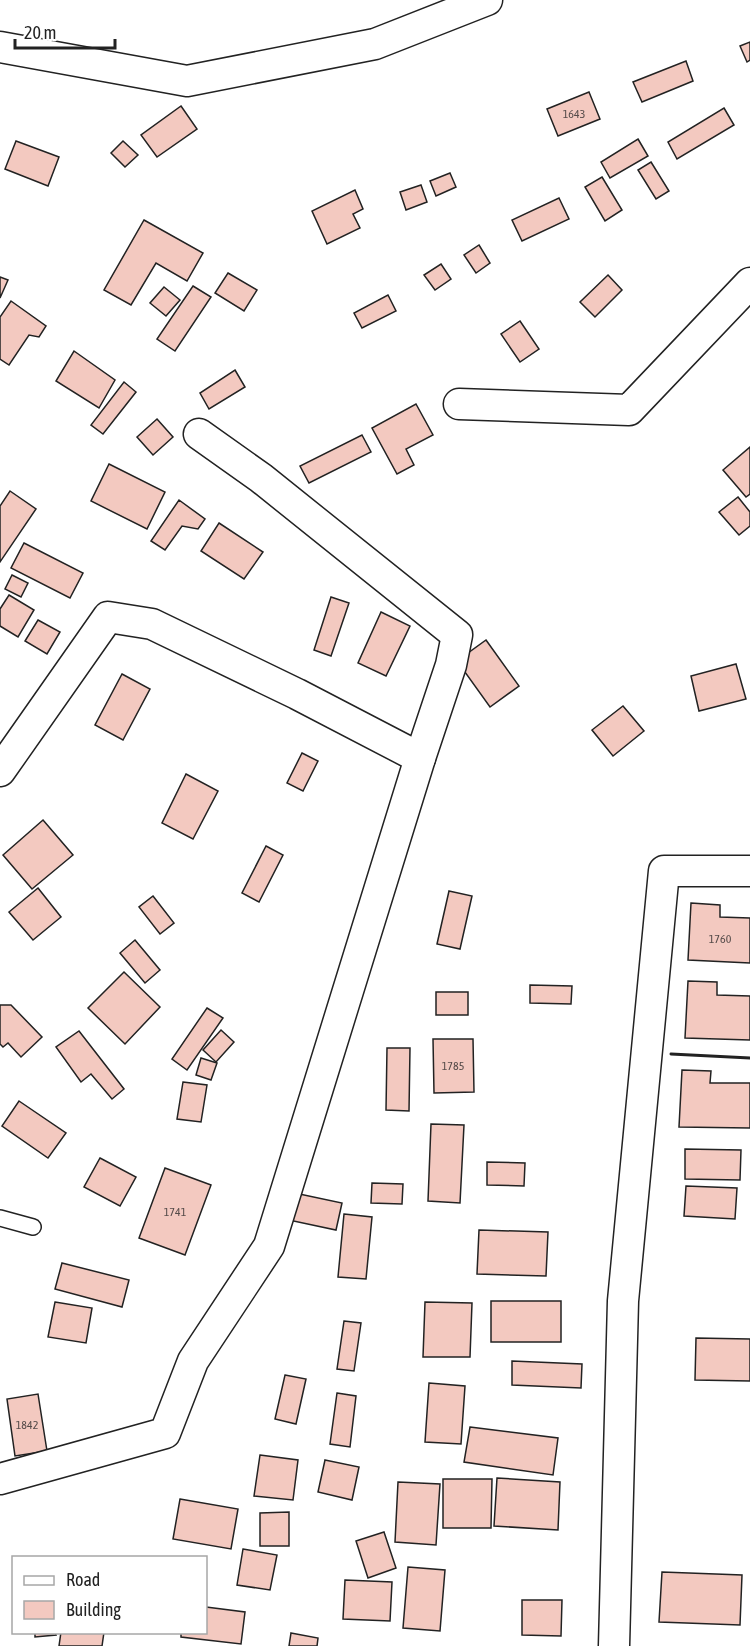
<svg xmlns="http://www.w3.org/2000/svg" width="750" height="1646" font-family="'Asap Condensed',sans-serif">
<rect width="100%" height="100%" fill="#fff"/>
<g fill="#f3c9c0" stroke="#222" stroke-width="1.5">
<polygon points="750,42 750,60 747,62 740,46"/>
<polygon points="686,61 693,81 642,102 633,82"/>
<polygon points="589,92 600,119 558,136 547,109"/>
<polygon points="181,106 197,129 157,157 141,135"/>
<polygon points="724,108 734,125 677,159 668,142"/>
<polygon points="638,139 648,156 610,178 601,162"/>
<polygon points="16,141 59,157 48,186 5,169"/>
<polygon points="123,141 138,155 125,167 111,153"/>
<polygon points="651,162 669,191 656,199 638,170"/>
<polygon points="450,173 456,187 436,196 430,181"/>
<polygon points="602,177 622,210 605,221 585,187"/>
<polygon points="421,185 427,202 406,210 400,192"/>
<polygon points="355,190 363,209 353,214 360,228 327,244 312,211"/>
<polygon points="559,198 569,219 522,241 512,220"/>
<polygon points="144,220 203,253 187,281 156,263 131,305 104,290"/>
<polygon points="479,245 490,263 476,273 464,255"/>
<polygon points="441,264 451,279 435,290 424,275"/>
<polygon points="228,273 257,290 244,311 215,293"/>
<polygon points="608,275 622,290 595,317 580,302"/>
<polygon points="0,277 8,280 0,298"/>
<polygon points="193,286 211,297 175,351 157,339"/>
<polygon points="164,287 180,300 166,316 150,303"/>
<polygon points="388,295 396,311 362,328 354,313"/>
<polygon points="11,301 46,326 39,337 29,335 9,365 0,359 0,317"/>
<polygon points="520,321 539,349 520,362 501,334"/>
<polygon points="74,351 115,380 99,408 56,381"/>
<polygon points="235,370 245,387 209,409 200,393"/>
<polygon points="124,382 136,392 103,434 91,425"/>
<polygon points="416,404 433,435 406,449 414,465 397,474 372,428"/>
<polygon points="157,419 173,437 153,455 137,437"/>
<polygon points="362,435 371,452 309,483 300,466"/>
<polygon points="750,447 750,494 746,497 723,470"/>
<polygon points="109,464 165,492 147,529 91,501"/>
<polygon points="10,491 36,509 0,562 0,506"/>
<polygon points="738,497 750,512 750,526 739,535 719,512"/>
<polygon points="179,500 205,519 198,529 182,526 165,550 151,541"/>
<polygon points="219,523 263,552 244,579 201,551"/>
<polygon points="24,543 83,573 70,598 11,568"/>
<polygon points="12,575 28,583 21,597 5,589"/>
<polygon points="9,595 34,610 18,637 0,626 0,609"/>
<polygon points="331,597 349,603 331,656 314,650"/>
<polygon points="381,612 410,626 386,676 358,663"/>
<polygon points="38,620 60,632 47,654 25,641"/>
<polygon points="486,640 519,686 490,707 457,661"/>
<polygon points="736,664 746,699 699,711 691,676"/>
<polygon points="122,674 150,689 123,740 95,725"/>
<polygon points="623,706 644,731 613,756 592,730"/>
<polygon points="302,753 318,761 303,791 287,783"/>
<polygon points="186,774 218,791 193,839 162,823"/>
<polygon points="43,820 73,855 32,889 3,855"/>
<polygon points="266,846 283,855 259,902 242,893"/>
<polygon points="38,888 61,917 33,940 9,912"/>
<polygon points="449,891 472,896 460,949 437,944"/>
<polygon points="153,896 174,923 160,934 139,907"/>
<polygon points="691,903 720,905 720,917 750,918 750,963 688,960"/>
<polygon points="135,940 160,970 145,983 120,953"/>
<polygon points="124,972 160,1007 125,1044 88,1008"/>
<polygon points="688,981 717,982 717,995 750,996 750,1040 685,1038"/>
<polygon points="530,985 572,986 571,1004 530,1003"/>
<rect x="436" y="992" width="32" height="23"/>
<polygon points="0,1005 11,1005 42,1037 21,1057 8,1043 3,1047 0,1044"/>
<polygon points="207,1008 223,1018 187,1070 172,1059"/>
<polygon points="221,1030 234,1042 216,1062 203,1050"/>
<polygon points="79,1031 124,1089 112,1099 91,1074 81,1082 56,1047"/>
<polygon points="433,1039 473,1039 474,1092 434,1093"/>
<polygon points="387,1048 410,1048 409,1111 386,1110"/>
<polygon points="201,1058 217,1063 211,1080 196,1075"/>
<polygon points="682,1070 711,1071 710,1083 750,1083 750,1128 679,1127"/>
<polygon points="183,1082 207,1085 201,1122 177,1119"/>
<polygon points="19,1101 66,1133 48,1158 2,1126"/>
<polygon points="431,1124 464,1125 460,1203 428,1201"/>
<polygon points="685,1149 741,1150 740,1180 685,1179"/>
<polygon points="100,1158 136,1177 120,1206 84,1187"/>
<polygon points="487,1162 525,1163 524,1186 487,1185"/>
<polygon points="165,1168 211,1185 185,1255 139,1238"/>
<polygon points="372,1183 403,1184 402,1204 371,1203"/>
<polygon points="686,1186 737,1188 735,1219 684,1216"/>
<polygon points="290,1192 342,1203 336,1230 284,1219"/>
<polygon points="344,1214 372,1217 366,1279 338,1277"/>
<polygon points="479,1230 548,1232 546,1276 477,1274"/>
<polygon points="62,1263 129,1280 122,1307 55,1289"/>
<rect x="491" y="1301" width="70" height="41"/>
<polygon points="55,1302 92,1308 86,1343 48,1337"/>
<polygon points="425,1302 472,1303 470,1357 423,1357"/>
<polygon points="344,1321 361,1323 354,1371 337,1369"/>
<polygon points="696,1338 750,1339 750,1381 695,1380"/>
<polygon points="512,1361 582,1364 581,1388 512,1385"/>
<polygon points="285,1375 306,1379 296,1424 275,1419"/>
<polygon points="429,1383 465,1386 461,1444 425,1442"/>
<polygon points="337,1393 356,1396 350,1447 330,1444"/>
<polygon points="38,1394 47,1451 15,1456 7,1399"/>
<polygon points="470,1427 558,1438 553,1475 464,1462"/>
<polygon points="260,1455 298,1460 293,1500 254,1496"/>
<polygon points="325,1460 359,1467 352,1500 318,1492"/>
<polygon points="497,1478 560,1482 558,1530 494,1526"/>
<polygon points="443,1479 492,1479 491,1528 443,1528"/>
<polygon points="398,1482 440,1484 436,1545 395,1542"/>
<polygon points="180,1499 238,1509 231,1549 173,1539"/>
<polygon points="289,1512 289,1546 260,1546 260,1513"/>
<polygon points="384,1532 396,1568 368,1578 356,1541"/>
<polygon points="243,1549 277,1555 270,1590 237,1585"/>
<polygon points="408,1567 445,1570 440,1631 403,1628"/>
<polygon points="662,1572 742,1575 740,1625 659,1622"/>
<polygon points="345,1580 392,1582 390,1621 343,1619"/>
<polygon points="522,1600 562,1600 561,1636 522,1635"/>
<polygon points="206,1607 245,1612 241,1644 181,1637 181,1632 206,1632"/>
<polygon points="35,1632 55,1632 56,1635 35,1637"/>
<polygon points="61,1632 104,1632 102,1646 59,1646"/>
<polygon points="291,1633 318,1638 317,1646 289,1646"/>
</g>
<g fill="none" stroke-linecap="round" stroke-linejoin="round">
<defs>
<polyline id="service" points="0,1218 33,1227"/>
<g id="minor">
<polyline points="0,47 187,81 375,44 487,0"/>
<polyline points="459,404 629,410 750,283"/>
<polyline points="0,771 108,617 152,624 297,694 420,758"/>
<polyline points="0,1479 165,1433 193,1361 269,1246 420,758 451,665 457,635 261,478 199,434"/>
<polyline points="614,1646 623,1301 664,871 750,871"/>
</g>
</defs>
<use href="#service" stroke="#222" stroke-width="18"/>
<use href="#minor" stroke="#222" stroke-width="33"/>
<use href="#service" stroke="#fff" stroke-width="15"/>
<use href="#minor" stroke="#fff" stroke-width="30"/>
<polyline stroke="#222" stroke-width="3" points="671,1054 750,1058"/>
</g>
<g text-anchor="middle" stroke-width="4.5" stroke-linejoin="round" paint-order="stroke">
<g font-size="12" fill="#564c4a">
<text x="574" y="118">1643</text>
<text x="720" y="943">1760</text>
<text x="453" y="1070">1785</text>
<text x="175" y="1216">1741</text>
<text x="27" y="1429">1842</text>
</g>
</g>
<rect x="12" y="1556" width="195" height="78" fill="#ffffff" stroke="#a7a7a7" stroke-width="1.5"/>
<rect x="24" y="1576" width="30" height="9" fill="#ffffff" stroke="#a7a7a7" stroke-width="1.5"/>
<text x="66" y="1586" font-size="18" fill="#222222">Road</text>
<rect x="24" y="1601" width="30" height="18" fill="#f3c9c0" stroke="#a7a7a7" stroke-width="1.5"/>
<text x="66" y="1616" font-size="18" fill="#222222">Building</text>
<path d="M15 39v9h100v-9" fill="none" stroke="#222222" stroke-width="3"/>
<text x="24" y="39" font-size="18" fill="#222222" stroke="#ffffff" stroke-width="4.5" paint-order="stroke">20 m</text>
</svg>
